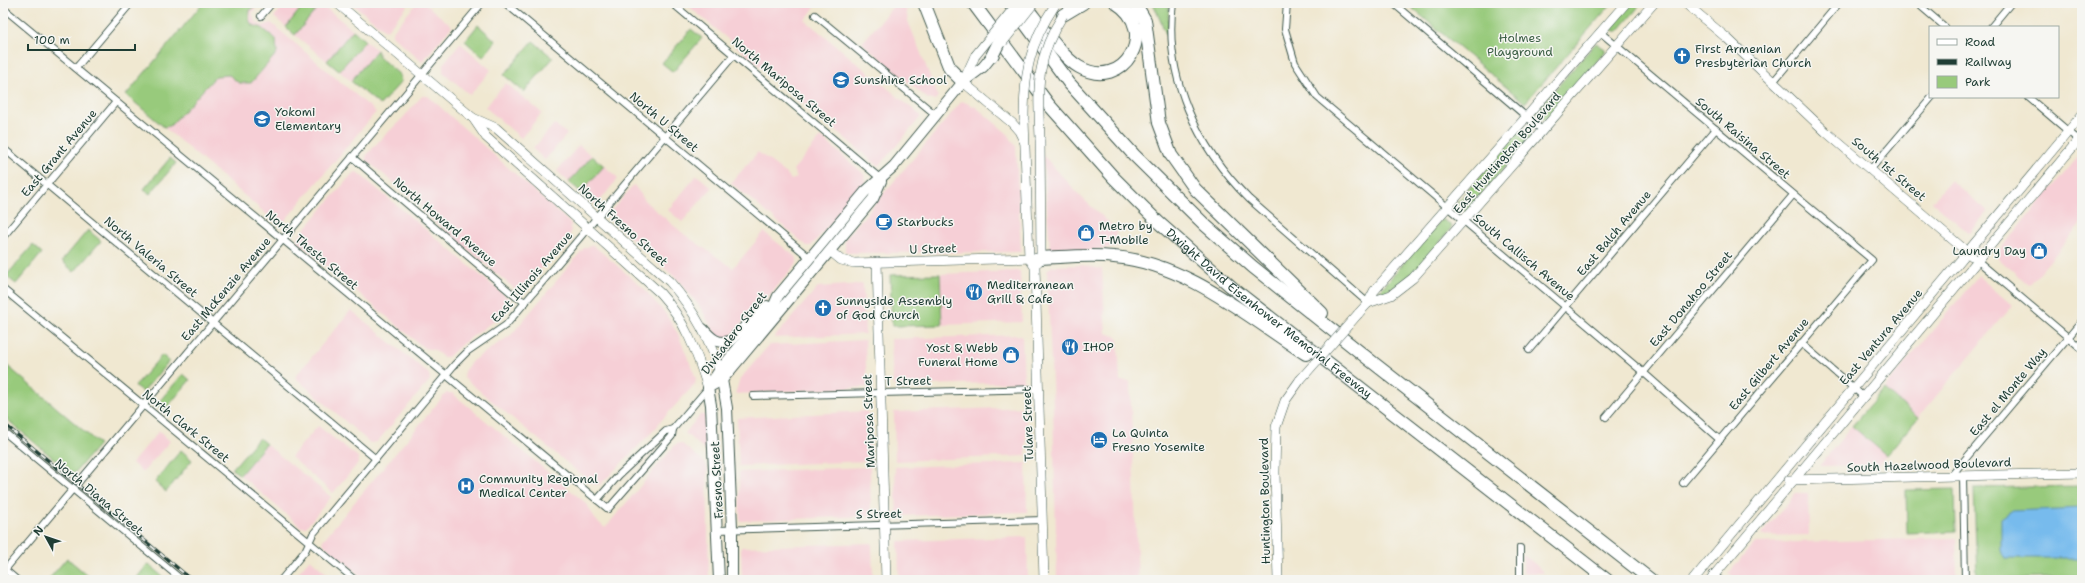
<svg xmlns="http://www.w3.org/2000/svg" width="2085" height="583" font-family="'Shantell Sans',sans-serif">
<rect width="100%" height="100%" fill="#f6f6f2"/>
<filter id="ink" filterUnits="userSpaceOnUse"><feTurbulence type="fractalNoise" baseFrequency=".025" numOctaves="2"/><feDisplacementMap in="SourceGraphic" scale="8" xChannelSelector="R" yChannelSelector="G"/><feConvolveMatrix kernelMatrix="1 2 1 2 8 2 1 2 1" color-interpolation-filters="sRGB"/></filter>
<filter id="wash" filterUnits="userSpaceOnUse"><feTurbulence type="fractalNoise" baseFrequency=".012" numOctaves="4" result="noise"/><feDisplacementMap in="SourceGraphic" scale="16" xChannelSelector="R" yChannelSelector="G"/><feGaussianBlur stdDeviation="0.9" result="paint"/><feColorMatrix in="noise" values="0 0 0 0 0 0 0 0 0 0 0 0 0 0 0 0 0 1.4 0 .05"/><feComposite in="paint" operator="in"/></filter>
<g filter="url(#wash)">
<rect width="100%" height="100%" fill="#f0e8d1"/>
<g fill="#f6cfd6">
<polygon points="203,3 260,3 252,13 255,22 263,26 271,23 376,112 282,224 278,224 126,95"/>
<polygon points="286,3 305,3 286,27 274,17"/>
<polygon points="356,3 410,3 386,31 354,5"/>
<polygon points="417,3 424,3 452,26 422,62 392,35 392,32"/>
<polygon points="685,3 818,3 805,20 920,115 920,118 880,165 877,165"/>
<polygon points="896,3 905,3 908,21 938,96 935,100 928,99 862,43"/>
<polygon points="321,4 353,30 327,61 295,35"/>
<polygon points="365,41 377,50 351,81 339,71"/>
<polygon points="460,43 491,70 470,95 443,72 443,64"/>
<polygon points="506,83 542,113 521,138 485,107"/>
<polygon points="422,96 428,96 571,224 571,233 523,290 516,290 423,212 420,204 366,160 366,156 379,141 403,118"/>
<polygon points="962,101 976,107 1008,134 1016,147 1021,252 846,253 845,250 845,239"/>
<polygon points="554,124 567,134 545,160 533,149"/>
<polygon points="821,137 864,174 865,183 811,246 807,246 731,183 758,152 788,175 791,180 797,178 793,170"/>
<polygon points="579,145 592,156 569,182 557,171"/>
<polygon points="1043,155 1080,196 1116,229 1117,246 1088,251 1055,252 1050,249"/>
<polygon points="2079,156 2082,158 2082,223 2029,285 1999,259 1998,252"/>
<polygon points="604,166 618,178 599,202 594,204 581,192"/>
<polygon points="357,172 510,300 509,305 499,317 462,344 448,357 443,357 434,350 424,348 298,242 297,238 353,173"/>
<polygon points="697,175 712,188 682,222 668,210"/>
<polygon points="1951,180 1988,211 1969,233 1932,202"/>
<polygon points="634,185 647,203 685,235 733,268 764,232 797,258 797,263 767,298 753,310 730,337 721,339 716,335 700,307 679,281 610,219 610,212"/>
<polygon points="593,245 642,287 665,313 678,334 696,378 695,384 659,423 657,427 601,484 594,485 464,378 464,371 472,361 511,335 584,248"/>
<polygon points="1082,265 1102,269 1106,333 1118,337 1120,381 1130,381 1138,580 1057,580 1053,406 1047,271 1052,266"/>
<polygon points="1020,271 1022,322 942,325 940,274"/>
<polygon points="1978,276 2012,305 1918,418 1884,389"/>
<polygon points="863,284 865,334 774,338 818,287"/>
<polygon points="351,310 429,374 430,380 377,442 370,443 295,377"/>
<polygon points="1022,335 1024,382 893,386 891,339"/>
<polygon points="865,340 867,387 735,394 740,379 769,345"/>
<polygon points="446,393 452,393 587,504 595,519 605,528 676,444 681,443 704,462 707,467 709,580 365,580 324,545 323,540"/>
<polygon points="1026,407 1026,456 895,461 894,412"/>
<polygon points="868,411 870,461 739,466 737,418"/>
<polygon points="700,415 705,415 706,451 685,433"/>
<polygon points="318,426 358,457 359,462 333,493 291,457"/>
<polygon points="1852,426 1886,455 1878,465 1819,466"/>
<polygon points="159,431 170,441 143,472 132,463"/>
<polygon points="266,444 331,497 306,527 301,527 240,475"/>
<polygon points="1026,463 1027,512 897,516 895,467"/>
<polygon points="870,467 871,516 740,521 739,472"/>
<polygon points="1796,493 1808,493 1809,535 1760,536"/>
<polygon points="1027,537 1028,580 899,580 898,541"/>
<polygon points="1956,538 1957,580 1737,580 1729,573 1754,543"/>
<polygon points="872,543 873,580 742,580 741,547"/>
<polygon points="1523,555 1534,563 1544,573 1523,573"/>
<polygon points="310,559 332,578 334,580 292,580"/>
</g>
<g fill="#98ca7b" stroke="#5c8458">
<polygon points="203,3 254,3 256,5 250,10 249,20 252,25 262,28 276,39 277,53 251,83 239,83 229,75 216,76 170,126 164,127 126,95"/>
<polygon points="305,3 321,4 295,35 286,27"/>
<polygon points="1153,3 1169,3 1168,39"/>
<polygon points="1406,3 1612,3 1525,103"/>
<polygon points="1629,3 1642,3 1618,31 1614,31 1610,28"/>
<polygon points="478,25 496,41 483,57 465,41"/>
<polygon points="691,29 702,38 673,72 662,63"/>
<polygon points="353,30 365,41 339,71 327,61"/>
<polygon points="533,41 553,58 524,92 504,75"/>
<polygon points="1596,43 1605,49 1605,52 1546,120 1543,119 1536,111"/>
<polygon points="377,50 379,57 400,75 401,82 380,105 351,81"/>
<polygon points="1521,128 1524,129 1532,137 1466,211 1464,211 1457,203"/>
<polygon points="592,156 604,166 581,192 569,182"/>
<polygon points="170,158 176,163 150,194 144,189"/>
<path d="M1441 220H1444L1452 227C1430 253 1411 285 1376 295Z"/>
<polygon points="88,230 101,241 74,272 62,261"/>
<polygon points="33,245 42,253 16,284 6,276"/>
<polygon points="940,274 942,325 892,326 890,275"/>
<polygon points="162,355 169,361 143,392 135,386"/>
<polygon points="3,362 99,444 73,475 3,416"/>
<polygon points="183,374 190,380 164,411 156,405"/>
<polygon points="1884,389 1918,418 1886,455 1852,426"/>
<polygon points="259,438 266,444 240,475 232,469"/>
<polygon points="181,450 192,460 166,492 155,482"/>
<polygon points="2082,486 2082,577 1977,580 1974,488"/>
<polygon points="1955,489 1956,531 1907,533 1906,490"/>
<polygon points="67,558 93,580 48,580"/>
<polygon points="148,564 164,578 162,580 135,580"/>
</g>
<polygon fill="#77bbed" stroke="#4b7c90" points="2082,508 2082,558 2006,558 2001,551 2001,518 2011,511"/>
</g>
<g filter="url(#ink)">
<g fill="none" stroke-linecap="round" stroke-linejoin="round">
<defs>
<g id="street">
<polyline points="505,3 810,258"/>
<polyline points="672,3 881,179"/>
<path d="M1173 3C1163 77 1198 148 1249 199L1368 303"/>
<polyline points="1287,3 1285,29 1295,63 1317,97 1644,373 1720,440"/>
<polyline points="1393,3 1542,130"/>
<polyline points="1917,3 1945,27"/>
<polyline points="3,8 608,509 672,436 673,429 708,388"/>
<polyline points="815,15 936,115"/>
<polyline points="261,16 272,3"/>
<polyline points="1991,27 2011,3"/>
<polyline points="1600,32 1872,260 1683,483"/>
<polyline points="76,68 131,3"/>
<polyline points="1773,82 1839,3"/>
<polyline points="2028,97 2082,143"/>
<polyline points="3,148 376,459"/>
<polyline points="352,157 516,297 526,302"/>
<polyline points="1870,170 1932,97"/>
<polyline points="3,237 116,102"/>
<polyline points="1978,261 2082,349"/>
<polyline points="3,289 355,580"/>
<polyline points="1801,343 1864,397"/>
<polyline points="1529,350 1716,129"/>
<polyline points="753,396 1039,389"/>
<polyline points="1606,417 1793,195"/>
<polyline points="3,431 182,580"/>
<polyline points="1951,476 2082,321"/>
<polyline points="1963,476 1965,580"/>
<polyline points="597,500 619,475 666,431 673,429"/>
<polyline points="717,530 1043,520"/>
<polyline points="1520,548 1520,580"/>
<polyline points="3,568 17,580"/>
<polyline points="3,572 482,3"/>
<polyline points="1713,574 1720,580"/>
<polyline points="281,580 305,551 313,534 455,364 468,351 506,325 734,55"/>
</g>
<g id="secondary">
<path d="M337 3 473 118 486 137 660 293C685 320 697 353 708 388"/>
<polyline points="1685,3 1728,39 1826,132 1972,256"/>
<polyline points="975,56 963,82 1012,123 1019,131 1024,141"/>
<path d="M473 118 496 128 670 282C694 310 711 340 721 376"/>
<polyline points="1024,120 1029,258 1035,267 1044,580"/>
<polyline points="830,251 841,260 854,263 1034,258"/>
<polyline points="877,262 886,580"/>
<polyline points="1038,262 1041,258 1040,138"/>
<polyline points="1368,303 1391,295 1413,278 1654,3"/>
<polyline points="1358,314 1368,303 1374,291 1626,3"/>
<polyline points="1789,480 2082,473"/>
<polyline points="1278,580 1275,472 1276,427 1285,401 1300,380"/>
<polyline points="1693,580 2082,115"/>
<polyline points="1710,580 2082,136"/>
</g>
<g id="primary">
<path d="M703 329C711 338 718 345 730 341L767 306"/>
<polyline points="722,380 727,408 732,528 732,580"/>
<polyline points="711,386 722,380 873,199 881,181"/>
<polyline points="708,388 719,371 774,305 778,296 865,192 894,166 963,82 983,67 992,56"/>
<polyline points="708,388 711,405 719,580"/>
</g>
<g id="highway">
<polyline points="924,3 950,69 963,82"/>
<path id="s1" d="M973 3 1049 105 1114 178 1158 222 1235 290 1607 580"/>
<polyline points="1010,3 1069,83 1134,155 1205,225 1253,267 1371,361 1651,580"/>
<path d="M1023 3C1037 20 1061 57 1079 67 1124 93 1160 30 1116 3"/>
<polyline points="1135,3 1145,20 1159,123 1171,155 1195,189 1322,313"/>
<polyline points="1063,15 1083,3"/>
<path d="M1041 258C1065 257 1090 254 1114 257 1186 263 1247 316 1306 354"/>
</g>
</defs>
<use href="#street" stroke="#3e574c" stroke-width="8"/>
<use href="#secondary" stroke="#3e574c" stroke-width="10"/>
<use href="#primary" stroke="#3e574c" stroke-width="12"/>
<use href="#highway" stroke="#3e574c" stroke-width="14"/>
<use href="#street" stroke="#fff" stroke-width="6"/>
<use href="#secondary" stroke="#fff" stroke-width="9"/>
<use href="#primary" stroke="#fff" stroke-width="10"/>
<use href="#highway" stroke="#fff" stroke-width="12"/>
<defs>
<polyline id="rail" points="3,423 192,580"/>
</defs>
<use href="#rail" stroke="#1f3d34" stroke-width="3.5"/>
<use href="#rail" stroke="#f6f6f2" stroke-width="2" stroke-dasharray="6" stroke-linecap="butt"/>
<defs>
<g id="secondary-bridge">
<polyline points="1003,42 1034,3"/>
<polyline points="975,56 1018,3"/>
<path d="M1024 120C1024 74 1029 44 1055 5"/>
<path d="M1040 138C1038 88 1035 59 1063 15"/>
<polyline points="1300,380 1358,314"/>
</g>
<polyline id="highway-bridge" points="992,56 1006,28 1026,3"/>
</defs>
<use href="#secondary-bridge" stroke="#3e574c" stroke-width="10" stroke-linecap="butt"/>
<use href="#highway-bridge" stroke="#3e574c" stroke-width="14" stroke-linecap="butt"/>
<use href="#secondary-bridge" stroke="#fff" stroke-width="9"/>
<use href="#highway-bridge" stroke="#fff" stroke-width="12"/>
</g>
</g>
<defs>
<symbol id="church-disc" viewBox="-11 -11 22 22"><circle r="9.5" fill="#1f6fb2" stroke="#f6f6f2"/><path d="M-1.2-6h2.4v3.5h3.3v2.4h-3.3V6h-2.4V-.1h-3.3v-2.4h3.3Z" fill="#fff"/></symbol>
<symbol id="school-disc" viewBox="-11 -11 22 22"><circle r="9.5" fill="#1f6fb2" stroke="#f6f6f2"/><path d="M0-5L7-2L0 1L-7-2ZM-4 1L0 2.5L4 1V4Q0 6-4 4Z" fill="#fff"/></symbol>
<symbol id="cafe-disc" viewBox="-11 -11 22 22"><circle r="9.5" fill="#1f6fb2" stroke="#f6f6f2"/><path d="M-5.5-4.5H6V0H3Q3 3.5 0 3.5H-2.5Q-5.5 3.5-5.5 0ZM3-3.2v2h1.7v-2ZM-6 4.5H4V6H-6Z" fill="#fff"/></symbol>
<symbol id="shop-disc" viewBox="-11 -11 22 22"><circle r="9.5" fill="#1f6fb2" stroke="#f6f6f2"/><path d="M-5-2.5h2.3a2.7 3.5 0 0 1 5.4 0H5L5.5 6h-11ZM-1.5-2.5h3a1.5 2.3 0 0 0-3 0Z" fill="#fff"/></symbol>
<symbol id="restaurant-disc" viewBox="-11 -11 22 22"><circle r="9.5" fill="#1f6fb2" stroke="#f6f6f2"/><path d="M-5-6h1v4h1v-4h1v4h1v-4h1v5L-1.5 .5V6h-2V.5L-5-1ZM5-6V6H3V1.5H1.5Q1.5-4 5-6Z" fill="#fff"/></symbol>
<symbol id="hotel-disc" viewBox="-11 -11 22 22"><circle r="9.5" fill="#1f6fb2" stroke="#f6f6f2"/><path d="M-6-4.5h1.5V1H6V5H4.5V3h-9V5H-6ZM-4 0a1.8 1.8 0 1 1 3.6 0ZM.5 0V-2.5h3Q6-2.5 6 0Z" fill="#fff"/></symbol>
<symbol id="hospital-disc" viewBox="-11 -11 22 22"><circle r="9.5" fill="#1f6fb2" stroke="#f6f6f2"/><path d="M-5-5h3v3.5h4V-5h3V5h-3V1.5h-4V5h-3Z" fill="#fff"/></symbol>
</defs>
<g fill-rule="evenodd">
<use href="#church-disc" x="1672" y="46" width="20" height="20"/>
<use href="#school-disc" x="831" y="70" width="20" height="20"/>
<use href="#school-disc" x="252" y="109" width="20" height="20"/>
<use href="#cafe-disc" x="874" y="212" width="20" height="20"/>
<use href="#shop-disc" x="1076" y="223" width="20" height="20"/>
<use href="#shop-disc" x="2029" y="241" width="20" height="20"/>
<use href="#restaurant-disc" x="964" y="282" width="20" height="20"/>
<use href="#church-disc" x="813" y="298" width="20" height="20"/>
<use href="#restaurant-disc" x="1060" y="337" width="20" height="20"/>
<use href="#shop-disc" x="1001" y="345" width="20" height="20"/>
<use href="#hotel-disc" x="1089" y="430" width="20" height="20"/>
<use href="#hospital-disc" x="456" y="476" width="20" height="20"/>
</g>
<g text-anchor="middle" stroke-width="3" stroke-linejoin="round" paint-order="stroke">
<g font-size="12" fill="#3d6046" stroke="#f6f6f2">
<text x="1520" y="42">Holmes<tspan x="1520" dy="14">Playground</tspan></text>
</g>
<g font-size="12" fill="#1f3d34" stroke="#f6f6f2" text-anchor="start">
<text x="1695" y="53">First Armenian<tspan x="1695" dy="14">Presbyterian Church</tspan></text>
<text x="854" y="84">Sunshine School</text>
<text x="275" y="116">Yokomi<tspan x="275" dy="14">Elementary</tspan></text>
<text x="897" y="226">Starbucks</text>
<text x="1099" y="230">Metro by<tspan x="1099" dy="14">T-Mobile</tspan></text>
<text x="2026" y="255" text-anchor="end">Laundry Day</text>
<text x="987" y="289">Mediterranean<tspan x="987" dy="14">Grill &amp; Cafe</tspan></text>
<text x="836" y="305">Sunnyside Assembly<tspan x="836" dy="14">of God Church</tspan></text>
<text x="1083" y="351">IHOP</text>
<text x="998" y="352" text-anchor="end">Yost &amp; Webb<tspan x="998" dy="14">Funeral Home</tspan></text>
<text x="1112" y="437">La Quinta<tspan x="1112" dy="14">Fresno Yosemite</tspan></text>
<text x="479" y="483">Community Regional<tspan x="479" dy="14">Medical Center</tspan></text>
</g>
<g font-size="12" fill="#1f3d34" stroke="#f6f6f2">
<text transform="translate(784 82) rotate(40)" y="4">North Mariposa Street</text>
<text transform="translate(664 122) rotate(40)" y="4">North U Street</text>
<text transform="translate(1743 138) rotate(40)" y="4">South Raisina Street</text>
<text transform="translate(59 153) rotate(-50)" y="4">East Grant Avenue</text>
<text transform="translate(1507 153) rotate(-49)" y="4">East Huntington Boulevard</text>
<text transform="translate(1889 169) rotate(40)" y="4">South 1st Street</text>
<text transform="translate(445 222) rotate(40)" y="4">North Howard Avenue</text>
<text transform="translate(623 225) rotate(42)" y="4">North Fresno Street</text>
<text transform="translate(1614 233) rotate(-50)" y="4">East Balch Avenue</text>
<text transform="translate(933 249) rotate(-2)" y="4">U Street</text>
<text transform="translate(312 250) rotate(40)" y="4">North Thesta Street</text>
<text transform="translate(151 257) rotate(40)" y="4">North Valeria Street</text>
<text transform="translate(1524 257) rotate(40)" y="4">South Callisch Avenue</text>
<text transform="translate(532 277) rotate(-49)" y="4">East Illinois Avenue</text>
<text transform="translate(226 289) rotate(-50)" y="4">East McKenzie Avenue</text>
<text transform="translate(1691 299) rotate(-50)" y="4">East Donahoo Street</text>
<text dy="4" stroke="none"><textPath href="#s1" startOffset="431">Dwight David Eisenhower Memorial Freeway</textPath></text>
<text transform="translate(734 333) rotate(-53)" y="4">Divisadero Street</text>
<text transform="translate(1881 337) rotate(-50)" y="4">East Ventura Avenue</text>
<text transform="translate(1769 364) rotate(-50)" y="4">East Gilbert Avenue</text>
<text transform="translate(908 381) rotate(-1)" y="4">T Street</text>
<text transform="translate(2008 392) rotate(-50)" y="4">East el Monte Way</text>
<text transform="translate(869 421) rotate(-92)" y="4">Mariposa Street</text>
<text transform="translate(1028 424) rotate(-92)" y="4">Tulare Street</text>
<text transform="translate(186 426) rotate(39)" y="4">North Clark Street</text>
<text transform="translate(1929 465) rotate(-2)" y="4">South Hazelwood Boulevard</text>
<text transform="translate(717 480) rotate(-93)" y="4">Fresno Street</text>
<text transform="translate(99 497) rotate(40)" y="4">North Diana Street</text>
<text transform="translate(1265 501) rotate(-91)" y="4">Huntington Boulevard</text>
<text transform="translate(879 514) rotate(-1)" y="4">S Street</text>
</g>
</g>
<rect width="2085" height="583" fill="none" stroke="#f6f6f2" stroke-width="16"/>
<rect x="1929" y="26" width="130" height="72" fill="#f6f6f2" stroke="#a0aca6"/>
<rect x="1937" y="39" width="20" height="6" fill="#ffffff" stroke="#a0aca6"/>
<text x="1965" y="46" font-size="12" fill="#1f3d34">Road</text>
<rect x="1937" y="59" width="20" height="6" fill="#1f3d34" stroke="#a0aca6"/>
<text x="1965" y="66" font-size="12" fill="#1f3d34">Railway</text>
<rect x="1937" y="76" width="20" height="12" fill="#98ca7b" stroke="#a0aca6"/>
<text x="1965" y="86" font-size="12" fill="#1f3d34">Park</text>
<g transform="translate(46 537) rotate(310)" stroke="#f6f6f2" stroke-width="3" paint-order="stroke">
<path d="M0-3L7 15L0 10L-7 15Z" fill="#1f3d34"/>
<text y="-6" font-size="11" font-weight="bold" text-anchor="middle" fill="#1f3d34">N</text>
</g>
<path d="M28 44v6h107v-6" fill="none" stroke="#1f3d34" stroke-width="2"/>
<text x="34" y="44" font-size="12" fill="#1f3d34" stroke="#f6f6f2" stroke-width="3" paint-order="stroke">100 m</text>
</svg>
